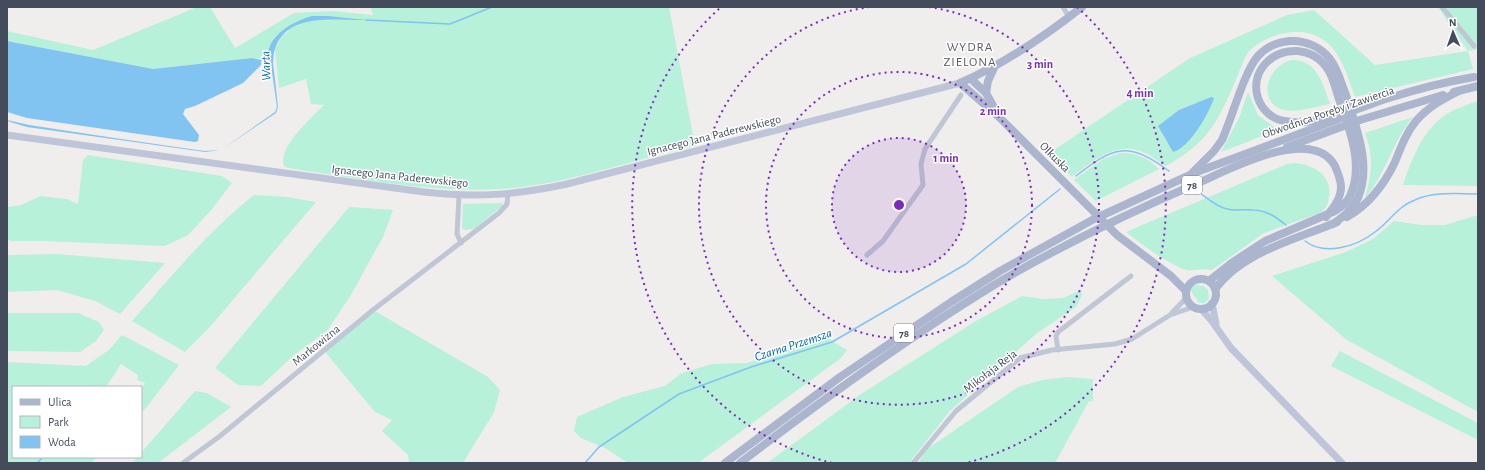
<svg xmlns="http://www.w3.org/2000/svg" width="1485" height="470" font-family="'Alegreya Sans',sans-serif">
<rect width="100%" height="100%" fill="#f0eded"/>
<g fill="#b7f1da" fill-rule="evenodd">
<path d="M197 7H210L235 48 294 13 333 11 373 15 371 8 372 7H669L695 146C630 160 566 185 500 189 431 193 356 178 288 168L284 166C277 148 312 117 324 105L311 104 306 79 279 88 275 49 282 36 289 31 284 29C276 38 270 45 268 56L260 60 252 58 153 69 7 41V31L93 50Z"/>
<path d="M1438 7H1478V49L1468 51 1473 69 1355 97C1342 58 1330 23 1280 34 1269 37 1254 44 1247 54 1242 63 1239 73 1235 82 1216 125 1208 142 1166 166 1159 163 1154 157 1147 154 1118 139 1094 160 1072 177L1048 154 1190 58 1287 15 1314 10 1375 65 1468 51ZM1211 97 1173 152 1171 146 1163 136 1179 110Z"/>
<path d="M1291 60C1317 59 1323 84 1330 104 1317 106 1298 113 1284 110 1256 103 1267 66 1291 60Z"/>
<polygon points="1248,92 1258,115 1278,130 1221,152 1239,118"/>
<path d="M1478 101V186L1403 185C1412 158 1424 125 1452 111 1460 107 1469 104 1478 101Z"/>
<path d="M1413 117C1392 142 1386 174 1365 198 1372 173 1374 158 1365 133Z"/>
<path d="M1120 153C1136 152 1148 158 1159 169L1096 201 1074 180 1103 159Z"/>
<polygon points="88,155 222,176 232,183 212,209 188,235 165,246 42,241 11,241 7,239 7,207 21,205 40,196 67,199 78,204 83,160"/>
<path d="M1296 163C1314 165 1333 176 1329 197 1328 204 1326 209 1320 213L1264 233 1212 270C1202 268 1194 271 1187 270 1170 266 1140 243 1126 232L1287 164Z"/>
<path d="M254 195 287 197 316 202 209 328 185 352 132 321C171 277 208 231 254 195Z"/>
<polygon points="502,203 502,206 474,229 465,230 462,228 463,204"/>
<polygon points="349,207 393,210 383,237 351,295 327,331 294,355 261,386 238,385 215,368"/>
<polygon points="1478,215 1478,412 1347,340 1272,276 1346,252 1373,239 1394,221 1421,225 1445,225"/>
<polygon points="57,254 165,263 120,314 95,301 57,290 7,292 7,255"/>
<polygon points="1195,285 1204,286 1208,290 1209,298 1205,303 1199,303 1192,293 1191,289"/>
<polygon points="1081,290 1082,295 1076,307 1037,333 949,412 909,463 767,463 861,394 976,321 1022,296 1044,299 1063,298"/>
<polygon points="373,310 488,377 500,390 494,412 463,463 409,463 408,455 382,431 392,420 375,412 326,353 327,349"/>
<polygon points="7,313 78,313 99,322 104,330 96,341 80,352 7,351"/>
<polygon points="122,335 179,365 145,409 141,413 141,390 145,383 137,380 138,375 121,364 106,387 13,387 13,457 97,457 91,463 7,463 7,362 86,366 110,349"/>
<polygon points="827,338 847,350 841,358 698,463 628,463 607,449 581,438 574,431 577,417 623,397 665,386 682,373 712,364 747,363"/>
<polygon points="1340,351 1478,423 1478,440 1331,366"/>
<polygon points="1067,377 1093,379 1093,401 1089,401 1055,463 918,463 927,449 1018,387 1042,380"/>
<polygon points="195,391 207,393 231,407 158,463 132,463 138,457 141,457 141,453"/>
</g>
<g fill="#81c3f1">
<path d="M312 16H328L366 20C337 21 287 11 275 49 273 54 274 58 273 62L278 107 276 113 224 148 275 112 277 107 270 58 261 61V65L243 83 195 106 185 109 183 114 199 135 198 141 195 142 27 118 7 112V41L153 69 252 58 260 60 268 56C268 35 294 21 312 16Z"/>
<path d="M1211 97 1214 98 1213 101C1207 116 1189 148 1173 152L1158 126 1179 110Z"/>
<polygon points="7,120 29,125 121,139 204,151 220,150 205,152 27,127 7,121"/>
</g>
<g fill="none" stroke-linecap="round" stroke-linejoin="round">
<g stroke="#81c3f1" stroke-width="1.5">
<polyline points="366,20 450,24 492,7"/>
<path d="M1076 176C1114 146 1128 141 1169 171"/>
<path d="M1200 193C1208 199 1217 207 1227 209 1235 211 1244 209 1252 210 1266 210 1276 217 1286 225"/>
<path d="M1305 241C1324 256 1356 247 1375 232 1389 222 1398 206 1415 200 1434 191 1457 194 1478 194"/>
<polyline points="37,463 43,457"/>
<polyline points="585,463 599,447 679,394 751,367 832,342 966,264 1060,189"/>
</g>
<g stroke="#bfc6d4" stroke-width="5">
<polyline points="1063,7 1069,17"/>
<polyline points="1442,7 1474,46"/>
<polyline points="459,196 457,234 461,243"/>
<polyline points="867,255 883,241 923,185 921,164 925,149 961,95"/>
<polyline points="1173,314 1193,307"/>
<polyline points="1058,350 1056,336 1058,332 1131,276"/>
<polyline points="183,463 220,436 373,310 499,213 507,204 508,194"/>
<polyline points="913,463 956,411 1020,358 1052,350 1115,344 1132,339 1170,315 1186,298"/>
</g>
<g stroke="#bec5d8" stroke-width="7">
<path d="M7 135 424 192C476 198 516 195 567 184L960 83"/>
<polyline points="1212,303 1216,324"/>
<polyline points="1201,309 1211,320 1231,348 1342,463"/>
</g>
<g stroke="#abb5ce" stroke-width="8">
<path d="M1082 7C1044 37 1004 64 960 83L1000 118 1117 235 1171 276 1186 291"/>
<polyline points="971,79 986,93 996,111"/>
<polyline points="1454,92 1478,86"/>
<polyline points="986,93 988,81 994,68"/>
<polyline points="1287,147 1360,120 1443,95"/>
<polyline points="1194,173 1339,119"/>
<path d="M1347 217C1370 204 1384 185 1395 162 1401 147 1406 133 1416 121 1428 107 1443 99 1459 91"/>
<circle cx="1201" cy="294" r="15"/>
<path d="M1209 281 1233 262 1265 241 1335 211C1341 207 1347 203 1350 196 1365 164 1348 126 1338 96 1335 87 1333 76 1327 68 1320 58 1309 52 1297 51 1270 50 1250 73 1258 98 1262 110 1272 119 1284 121 1318 128 1357 108 1389 98 1417 89 1445 82 1474 77"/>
<path d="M1215 289C1244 251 1295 240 1337 222"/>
<path d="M725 463 840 377 951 302 1000 271 1094 219 1190 175 1214 151 1222 140C1232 118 1244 72 1258 56 1266 47 1278 42 1290 41 1305 40 1321 47 1330 59 1338 69 1341 83 1346 95 1356 127 1372 165 1358 198 1352 210 1343 217 1333 224"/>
<path d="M740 463C822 400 906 339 994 285 1060 246 1128 213 1198 183 1228 170 1312 124 1335 166 1338 173 1341 180 1341 187 1341 199 1333 208 1326 217"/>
</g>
</g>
<circle cx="899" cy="205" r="67" fill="#7b2cbf" fill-opacity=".12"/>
<g fill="none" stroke="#7b2cbf" stroke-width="2" stroke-dasharray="2 4">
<circle cx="899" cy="205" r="67"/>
<circle cx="899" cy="205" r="133"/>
<path d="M929 7A200 200 0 1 1 869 7"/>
<path d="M832 463A266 266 0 0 1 721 7M1077 7A266 266 0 0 1 966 463"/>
</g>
<g text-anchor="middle" stroke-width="3" stroke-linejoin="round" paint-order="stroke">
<g fill="#fff" stroke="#7c828d" stroke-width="1">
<rect x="1182" y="176" width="20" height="18" rx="3"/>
<rect x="894" y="324" width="20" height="18" rx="3"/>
</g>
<g font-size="11" font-weight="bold" fill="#444c5c">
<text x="1192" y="189">78</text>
<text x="904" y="337">78</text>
</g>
<g font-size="12" fill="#444c5c" stroke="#fff">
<text transform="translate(1328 112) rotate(-19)" y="4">Obwodnica Poręby i Zawiercia</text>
<text transform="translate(714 135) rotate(-14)" y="4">Ignacego Jana Paderewskiego</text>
<text transform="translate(1055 157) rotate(45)" y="4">Olkuska</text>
<text transform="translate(400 176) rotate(6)" y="4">Ignacego Jana Paderewskiego</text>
<text transform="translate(316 345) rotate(-39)" y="4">Markowizna</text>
<text transform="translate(990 371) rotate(-37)" y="4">Mikołaja Reja</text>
</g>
<g font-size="13" letter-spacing="1" fill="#595c63" stroke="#fff">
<text x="970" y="51">WYDRA<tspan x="970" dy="15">ZIELONA</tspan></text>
</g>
<g font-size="13" font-style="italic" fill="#0369b0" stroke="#fff">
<text transform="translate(265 66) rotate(-92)" y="5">Warta</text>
<text transform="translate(793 344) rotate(-18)" y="5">Czarna Przemsza</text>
</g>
</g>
<circle cx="899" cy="205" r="6" fill="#7b2cbf" stroke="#fff" stroke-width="2"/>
<g font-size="12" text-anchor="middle" font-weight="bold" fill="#7b2cbf" stroke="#fff" stroke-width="3" stroke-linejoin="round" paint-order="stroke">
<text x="1040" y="68">3 min</text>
<text x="1140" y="97">4 min</text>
<text x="993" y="115">2 min</text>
<text x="946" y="162">1 min</text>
</g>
<rect width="1485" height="470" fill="none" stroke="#444c5c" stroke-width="16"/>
<rect x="12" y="386" width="130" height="72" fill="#ffffff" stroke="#b4b7be"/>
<rect x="20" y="399" width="20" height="6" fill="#abb5ce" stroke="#b4b7be"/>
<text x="48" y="406" font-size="12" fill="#444c5c">Ulica</text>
<rect x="20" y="416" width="20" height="12" fill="#b7f1da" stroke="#b4b7be"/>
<text x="48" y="426" font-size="12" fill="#444c5c">Park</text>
<rect x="20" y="436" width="20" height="12" fill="#81c3f1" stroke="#b4b7be"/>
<text x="48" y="446" font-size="12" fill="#444c5c">Woda</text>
<g transform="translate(1453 32) rotate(358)" stroke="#ffffff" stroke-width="3" paint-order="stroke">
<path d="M0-3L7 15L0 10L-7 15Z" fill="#444c5c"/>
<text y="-6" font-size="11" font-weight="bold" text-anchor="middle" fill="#444c5c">N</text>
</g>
</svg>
